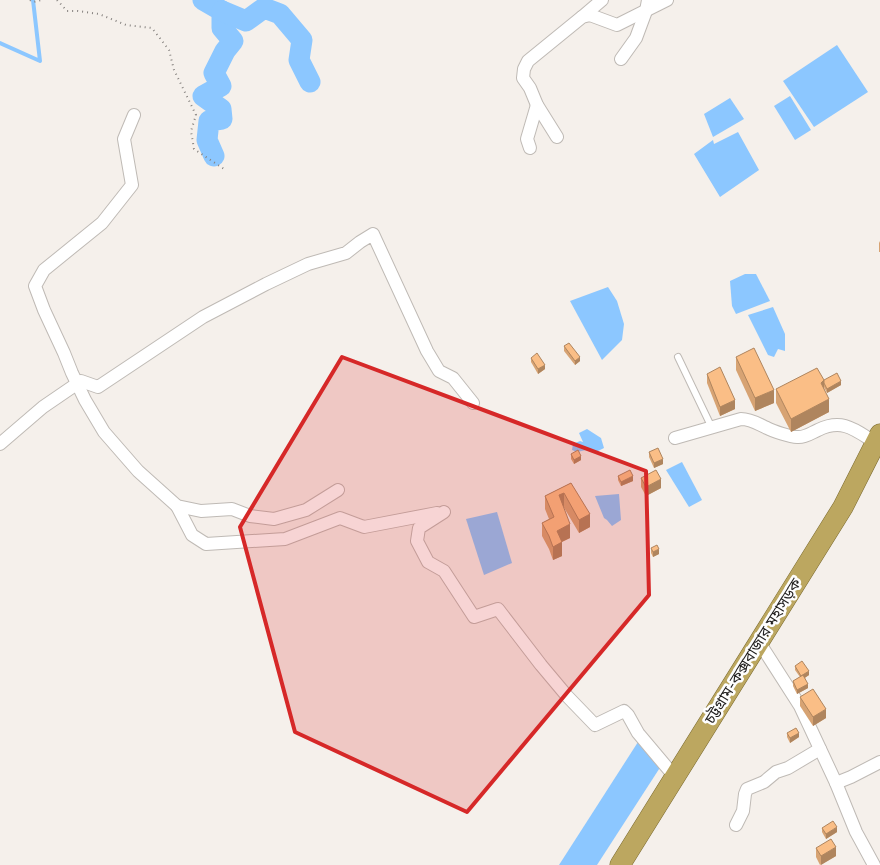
<svg xmlns="http://www.w3.org/2000/svg" width="880" height="865" font-family="'Roboto Serif','Noto Sans Bengali',serif">
<rect width="100%" height="100%" fill="#f5f0eb"/>
<g fill="#8cc7ff">
<polygon points="837,45 868,92 814,127 783,81"/>
<polygon points="790,96 811,130 795,140 774,106"/>
<polygon points="730,98 744,119 713,137 704,114"/>
<polygon points="738,132 759,170 720,197 694,154 713,140 714,144"/>
<polygon points="745,274 756,274 770,301 736,314 732,306 730,281"/>
<polygon points="608,287 617,301 624,324 622,340 602,360 570,301"/>
<polygon points="773,307 785,334 785,351 778,349 774,357 768,355 748,315"/>
<polygon points="587,429 601,438 604,448 594,453 586,450 577,452 572,450 573,444 580,441 583,442 579,433"/>
<polygon points="682,462 702,500 689,507 666,470"/>
<polygon points="619,494 621,520 612,526 607,520 604,518 595,496"/>
<polygon points="497,512 512,563 484,575 466,519"/>
<polygon points="638,742 661,766 597,865 559,865"/>
</g>
<g fill="none" stroke-linecap="round" stroke-linejoin="round">
<polyline stroke="#8cc7ff" stroke-width="4" points="0,43 40,61 33,0"/>
<g stroke="#8cc7ff" stroke-width="21">
<polyline points="203,0 222,11 222,28 233,41 225,51 214,73 221,86 203,96 221,109 222,119 209,121 207,140 214,156"/>
<polyline points="222,11 246,21 264,8 280,14 302,40 299,60 310,82"/>
</g>
<defs>
<polyline id="service" points="678,357 712,428"/>
<g id="minor">
<polyline points="582,17 602,0"/>
<polyline points="621,59 636,38 646,11 648,0"/>
<polyline points="134,115 124,139 132,185 102,223 44,270 35,286 44,310 64,353 72,373 85,400 104,432 138,471 177,506 201,511 232,509 250,516 274,519 306,510 338,490"/>
<polyline points="557,137 537,105 530,88 523,78 524,69 528,61 582,17 590,15 617,25 667,0"/>
<polyline points="530,148 527,139 537,105"/>
<path d="M675 438 741 419C751 419 758 424 767 428 773 431 790 437 797 437 805 438 811 433 818 430 843 418 855 430 876 443"/>
<polyline points="0,444 43,407 81,381 98,387 203,317 266,284 308,264 346,253 360,242 373,234 427,351 439,371 453,378 473,403"/>
<polyline points="177,506 192,535 206,544 285,539 340,518 364,527 437,513"/>
<polyline points="444,512 419,528 417,541 428,562 444,571 474,617 498,609 541,665 567,696 595,725 624,711 628,715 638,733 675,777"/>
<polyline points="759,642 800,706 836,783 856,832 874,865"/>
<polyline points="836,783 851,777 880,762"/>
<polyline points="736,825 743,811 745,794 747,789 764,782 776,772 788,768 820,749"/>
</g>
<polyline id="trunk" points="620,865 843,507 880,434"/>
</defs>
<use href="#service" stroke="#bfbab5" stroke-width="8"/>
<use href="#minor" stroke="#bfbab5" stroke-width="14"/>
<use href="#trunk" stroke="#7b6a30" stroke-width="21"/>
<g stroke="#86827f" stroke-width="2" stroke-dasharray="1 4" stroke-linecap="butt">
<polyline points="30,0 33,2 42,0"/>
<polyline points="57,0 67,11 78,11 99,14 126,25 152,28 169,50 174,70 196,115 191,131 194,149 224,169"/>
</g>
<use href="#service" stroke="#fff" stroke-width="6"/>
<use href="#minor" stroke="#fff" stroke-width="12"/>
<use href="#trunk" stroke="#bca760" stroke-width="20"/>
</g>
<g fill="#d7a373">
<polygon points="880,241 880,252 879,252 879,243"/>
<polygon points="564,346 580,361 575,365 564,351"/>
<polygon points="736,357 774,403 755,411 736,370"/>
<polygon points="531,358 545,369 538,374 531,362"/>
<polygon points="707,374 735,409 720,416 707,383"/>
<polygon points="824,380 841,385 827,393 824,387 829,412 791,432 776,403 776,389"/>
<polygon points="649,452 663,464 654,468 649,457"/>
<polygon points="571,454 581,460 574,464 571,459"/>
<polygon points="618,476 633,481 621,486 618,480"/>
<polygon points="641,478 661,488 646,496 641,487"/>
<polygon points="571,483 590,527 579,533 563,506 570,538 562,542 562,556 553,560 549,549 542,536 542,523 549,519 545,509 545,496"/>
<polygon points="651,548 659,554 653,557 651,553"/>
<polygon points="795,666 809,675 805,678 808,688 797,694 793,686 793,681 800,677 795,670"/>
<polygon points="800,697 826,718 813,726 800,706"/>
<polygon points="787,733 799,737 790,743 787,737"/>
<polygon points="822,828 837,832 826,839 822,832"/>
<polygon points="816,848 836,856 820,865 816,857"/>
</g>
<g fill="#af855e">
<polygon points="580,357 580,361 575,365 575,361"/>
<polygon points="545,365 545,369 538,374 538,369"/>
<polygon points="824,380 824,393 821,383"/>
<polygon points="841,381 841,385 827,393 827,389"/>
<polygon points="774,390 774,403 755,411 755,398"/>
<polygon points="829,399 829,412 791,432 791,419"/>
<polygon points="735,400 735,409 720,416 720,407"/>
<polygon points="581,456 581,460 574,464 574,460"/>
<polygon points="663,459 663,464 654,468 654,463"/>
<polygon points="633,476 633,481 621,486 621,482"/>
<polygon points="661,479 661,488 646,496 646,487"/>
<polygon points="564,493 564,506 559,509 559,495"/>
<polygon points="590,514 590,527 579,533 579,520"/>
<polygon points="570,524 570,538 557,544 557,531"/>
<polygon points="562,542 562,556 553,560 553,547"/>
<polygon points="659,549 659,554 653,557 653,552"/>
<polygon points="809,671 809,675 801,680 801,676"/>
<polygon points="808,684 808,688 797,694 797,690"/>
<polygon points="826,709 826,718 813,726 813,717"/>
<polygon points="799,733 799,737 790,743 790,738"/>
<polygon points="837,827 837,832 826,839 826,834"/>
<polygon points="836,847 836,856 821,865 821,856"/>
</g>
<g fill="#fabe86" stroke="#af855e">
<polygon points="569,343 580,357 575,361 564,346"/>
<polygon points="754,348 774,390 755,398 736,357"/>
<polygon points="537,353 545,365 538,369 531,358"/>
<polygon points="720,367 735,400 720,407 707,374"/>
<polygon points="817,368 824,380 821,383 829,399 791,419 776,389"/>
<polygon points="837,373 841,381 827,389 824,383 824,380"/>
<polygon points="658,448 663,459 654,463 649,452"/>
<polygon points="578,450 581,456 574,460 571,454"/>
<polygon points="630,470 633,476 621,482 618,476"/>
<polygon points="656,470 661,479 646,487 641,478"/>
<polygon points="571,483 590,514 579,520 564,493 559,495 570,524 557,531 562,542 553,547 549,536 542,523 554,517 545,496"/>
<polygon points="657,545 659,549 653,552 651,548"/>
<polygon points="802,661 809,671 801,676 795,666"/>
<polygon points="803,675 808,684 797,690 793,681"/>
<polygon points="813,689 826,709 813,717 800,697"/>
<polygon points="796,728 799,733 790,738 787,733"/>
<polygon points="833,821 837,827 826,834 822,828"/>
<polygon points="831,839 836,847 821,856 816,848"/>
</g>
<path fill="#d62828" fill-opacity="0.2" stroke="#d62828" stroke-width="4" stroke-linejoin="round" d="M342 357 646 471 649 595 467 812 295 732 240 527Z"/>
<g text-anchor="middle" stroke-width="5" stroke-linejoin="round" paint-order="stroke">
<g font-size="15" fill="#232120" stroke="#fefefe">
<text transform="translate(753 651) rotate(-58)" y="5">চট্টগ্রাম-কক্সবাজার মহাসড়ক</text>
</g>
</g>
</svg>
